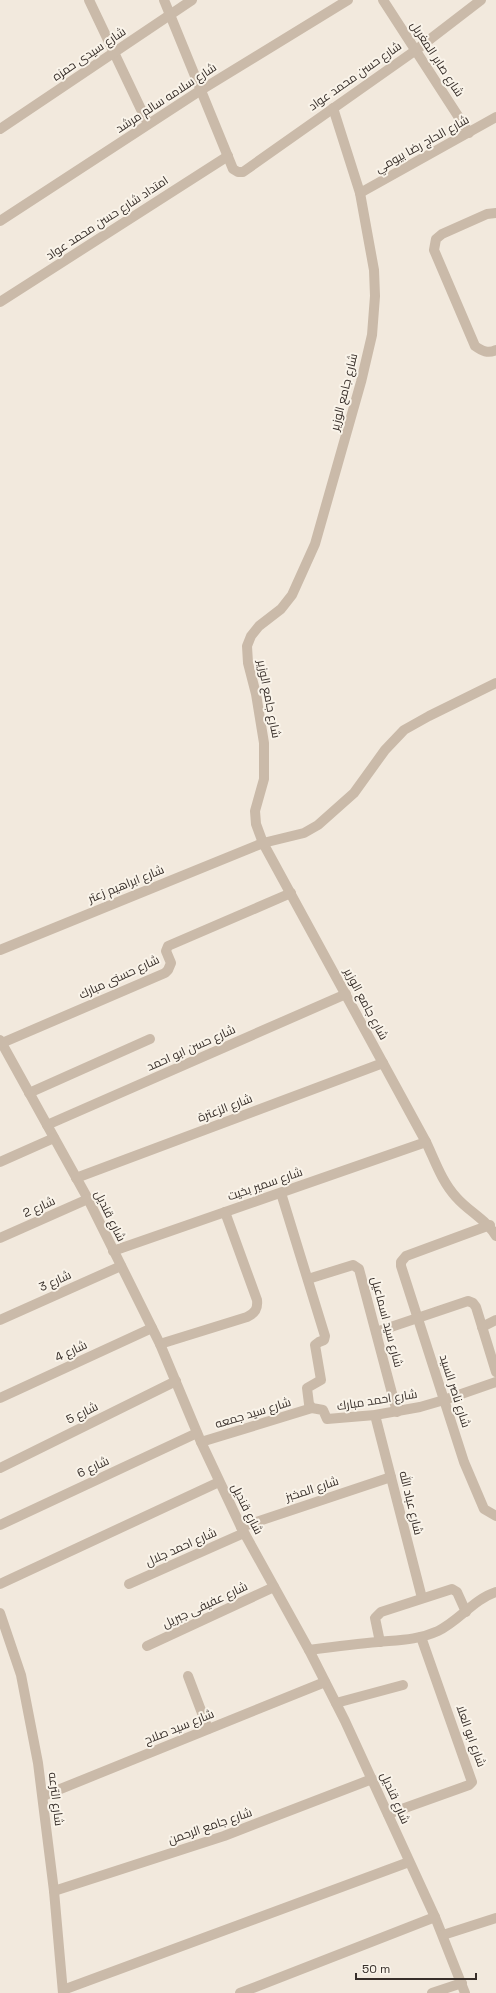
<svg xmlns="http://www.w3.org/2000/svg" width="496" height="1993" font-family="'Space Grotesk',Cairo,sans-serif">
<rect width="100%" height="100%" fill="#f2e9dd"/>
<g fill="none" stroke-linecap="round" stroke-linejoin="round">
<g stroke="#cabaa9" stroke-width="10">
<polyline points="89,0 148,124"/>
<polyline points="164,0 233,169 238,172 243,172 416,50 481,0"/>
<polyline points="383,0 469,133"/>
<path d="M333 108 360 193 374 270 375 296 372 335 361 382 315 544 292 595 281 609 259 626 251 636 247 646 248 663 256 694 264 743V779L255 811 256 824 263 843 426 1142C435 1161 442 1182 456 1197 469 1212 486 1219 496 1236"/>
<polyline points="0,129 192,0"/>
<polyline points="360,193 496,117"/>
<path d="M496 213 487 214 442 234 436 239 434 250 475 346C482 351 488 354 496 350"/>
<polyline points="0,221 201,90 348,0"/>
<polyline points="0,302 228,156"/>
<polyline points="0,950 263,843 304,833 318,825 354,793 385,750 404,730 429,716 496,683"/>
<polyline points="0,1040 88,1199 160,1344 201,1442 241,1527 309,1650 345,1721 435,1917 465,1993"/>
<polyline points="2,1043 165,973 168,970 171,963 166,951 168,946 291,893"/>
<polyline points="29,1093 150,1039"/>
<polyline points="47,1125 346,994"/>
<polyline points="0,1162 54,1138"/>
<polyline points="76,1178 383,1063"/>
<polyline points="281,1193 325,1336 324,1340 319,1342 315,1345 321,1380 307,1388 309,1404 312,1408 323,1410 327,1419 375,1415 420,1407 444,1400 496,1382"/>
<polyline points="490,1225 406,1256 401,1262 401,1266 464,1462 484,1509 496,1516"/>
<polyline points="0,1238 88,1199"/>
<polyline points="113,1251 426,1142"/>
<polyline points="308,1279 353,1265 359,1269 397,1412"/>
<polyline points="0,1320 121,1266"/>
<polyline points="482,1327 496,1320"/>
<polyline points="376,1332 468,1301 473,1303 476,1307 496,1372"/>
<path d="M160 1344 247 1317C255 1313 258 1309 257 1300L225 1212"/>
<polyline points="0,1398 152,1328"/>
<polyline points="375,1415 422,1598"/>
<polyline points="201,1442 312,1408"/>
<polyline points="0,1468 176,1381"/>
<polyline points="0,1525 197,1433"/>
<polyline points="241,1527 391,1477"/>
<polyline points="0,1584 219,1482"/>
<polyline points="129,1584 244,1533"/>
<polyline points="0,1613 21,1675 38,1763 54,1891 63,1993"/>
<polyline points="380,1642 375,1618 381,1612 452,1589 457,1592 466,1612"/>
<polyline points="147,1646 274,1587"/>
<path d="M309 1650C332 1647 355 1644 378 1642 399 1640 418 1640 438 1631 459 1621 474 1599 496 1592"/>
<polyline points="188,1676 208,1729"/>
<polyline points="336,1703 403,1685"/>
<polyline points="43,1796 325,1682"/>
<polyline points="388,1814 469,1785 472,1782 421,1637"/>
<polyline points="54,1891 224,1836 372,1779"/>
<polyline points="443,1935 496,1918"/>
<polyline points="63,1990 409,1862"/>
<polyline points="240,1993 435,1917"/>
<polyline points="432,1993 462,1983"/>
</g>
</g>
<g text-anchor="middle" stroke-width="4" stroke-linejoin="round" paint-order="stroke">
<g font-size="12" fill="#372e29" stroke="#f9f3e9">
<text transform="translate(89 54) rotate(-34)" y="4">شارع سيدى حمزه</text>
<text transform="translate(437 59) rotate(57)" y="4">شارع صابر المغربل</text>
<text transform="translate(355 76) rotate(-35)" y="4">شارع حسن محمد عواد</text>
<text transform="translate(166 98) rotate(-33)" y="4">شارع سلامه سالم مرشد</text>
<text transform="translate(422 144) rotate(-29)" y="4">شارع الحاج رضا بيومي</text>
<text transform="translate(107 218) rotate(-33)" y="4">امتداد شارع حسن محمد عواد</text>
<text transform="translate(344 392) rotate(-76)" y="4">شارع جامع الوزير</text>
<text transform="translate(269 699) rotate(79)" y="4">شارع جامع الوزير</text>
<text transform="translate(126 884) rotate(-22)" y="4">شارع ابراهيم زعتر</text>
<text transform="translate(119 977) rotate(-25)" y="4">شارع حسنى مبارك</text>
<text transform="translate(366 1004) rotate(62)" y="4">شارع جامع الوزير</text>
<text transform="translate(191 1048) rotate(-24)" y="4">شارع حسن ابو احمد</text>
<text transform="translate(225 1108) rotate(-21)" y="4">شارع الزعترة</text>
<text transform="translate(265 1184) rotate(-19)" y="4">شارع سمير بخيت</text>
<text transform="translate(39 1207) rotate(-24)" y="4">شارع 2</text>
<text transform="translate(110 1216) rotate(64)" y="4">شارع قنديل</text>
<text transform="translate(55 1281) rotate(-24)" y="4">شارع 3</text>
<text transform="translate(387 1322) rotate(75)" y="4">شارع سيد اسماعيل</text>
<text transform="translate(71 1351) rotate(-25)" y="4">شارع 4</text>
<text transform="translate(455 1391) rotate(72)" y="4">شارع ناصر السيد</text>
<text transform="translate(377 1400) rotate(-9)" y="4">شارع احمد مبارك</text>
<text transform="translate(82 1413) rotate(-26)" y="4">شارع 5</text>
<text transform="translate(253 1413) rotate(-17)" y="4">شارع سيد جمعه</text>
<text transform="translate(93 1467) rotate(-25)" y="4">شارع 6</text>
<text transform="translate(312 1489) rotate(-18)" y="4">شارع المخبز</text>
<text transform="translate(411 1503) rotate(76)" y="4">شارع عباد الله</text>
<text transform="translate(247 1509) rotate(63)" y="4">شارع قنديل</text>
<text transform="translate(181 1547) rotate(-24)" y="4">شارع احمد جلال</text>
<text transform="translate(205 1605) rotate(-25)" y="4">شارع عفيفى جبريل</text>
<text transform="translate(179 1727) rotate(-22)" y="4">شارع سيد صلاح</text>
<text transform="translate(471 1736) rotate(70)" y="4">شارع ابو العلا</text>
<text transform="translate(395 1798) rotate(66)" y="4">شارع قنديل</text>
<text transform="translate(56 1799) rotate(83)" y="4">شارع الترعه</text>
<text transform="translate(210 1826) rotate(-19)" y="4">شارع جامع الرحمن</text>
</g>
</g>
<path d="M356 1973v6h120v-6" fill="none" stroke="#372e29" stroke-width="2"/>
<text x="362" y="1973" font-size="12" fill="#372e29" stroke="#f9f3e9" stroke-width="3" paint-order="stroke">50 m</text>
</svg>
